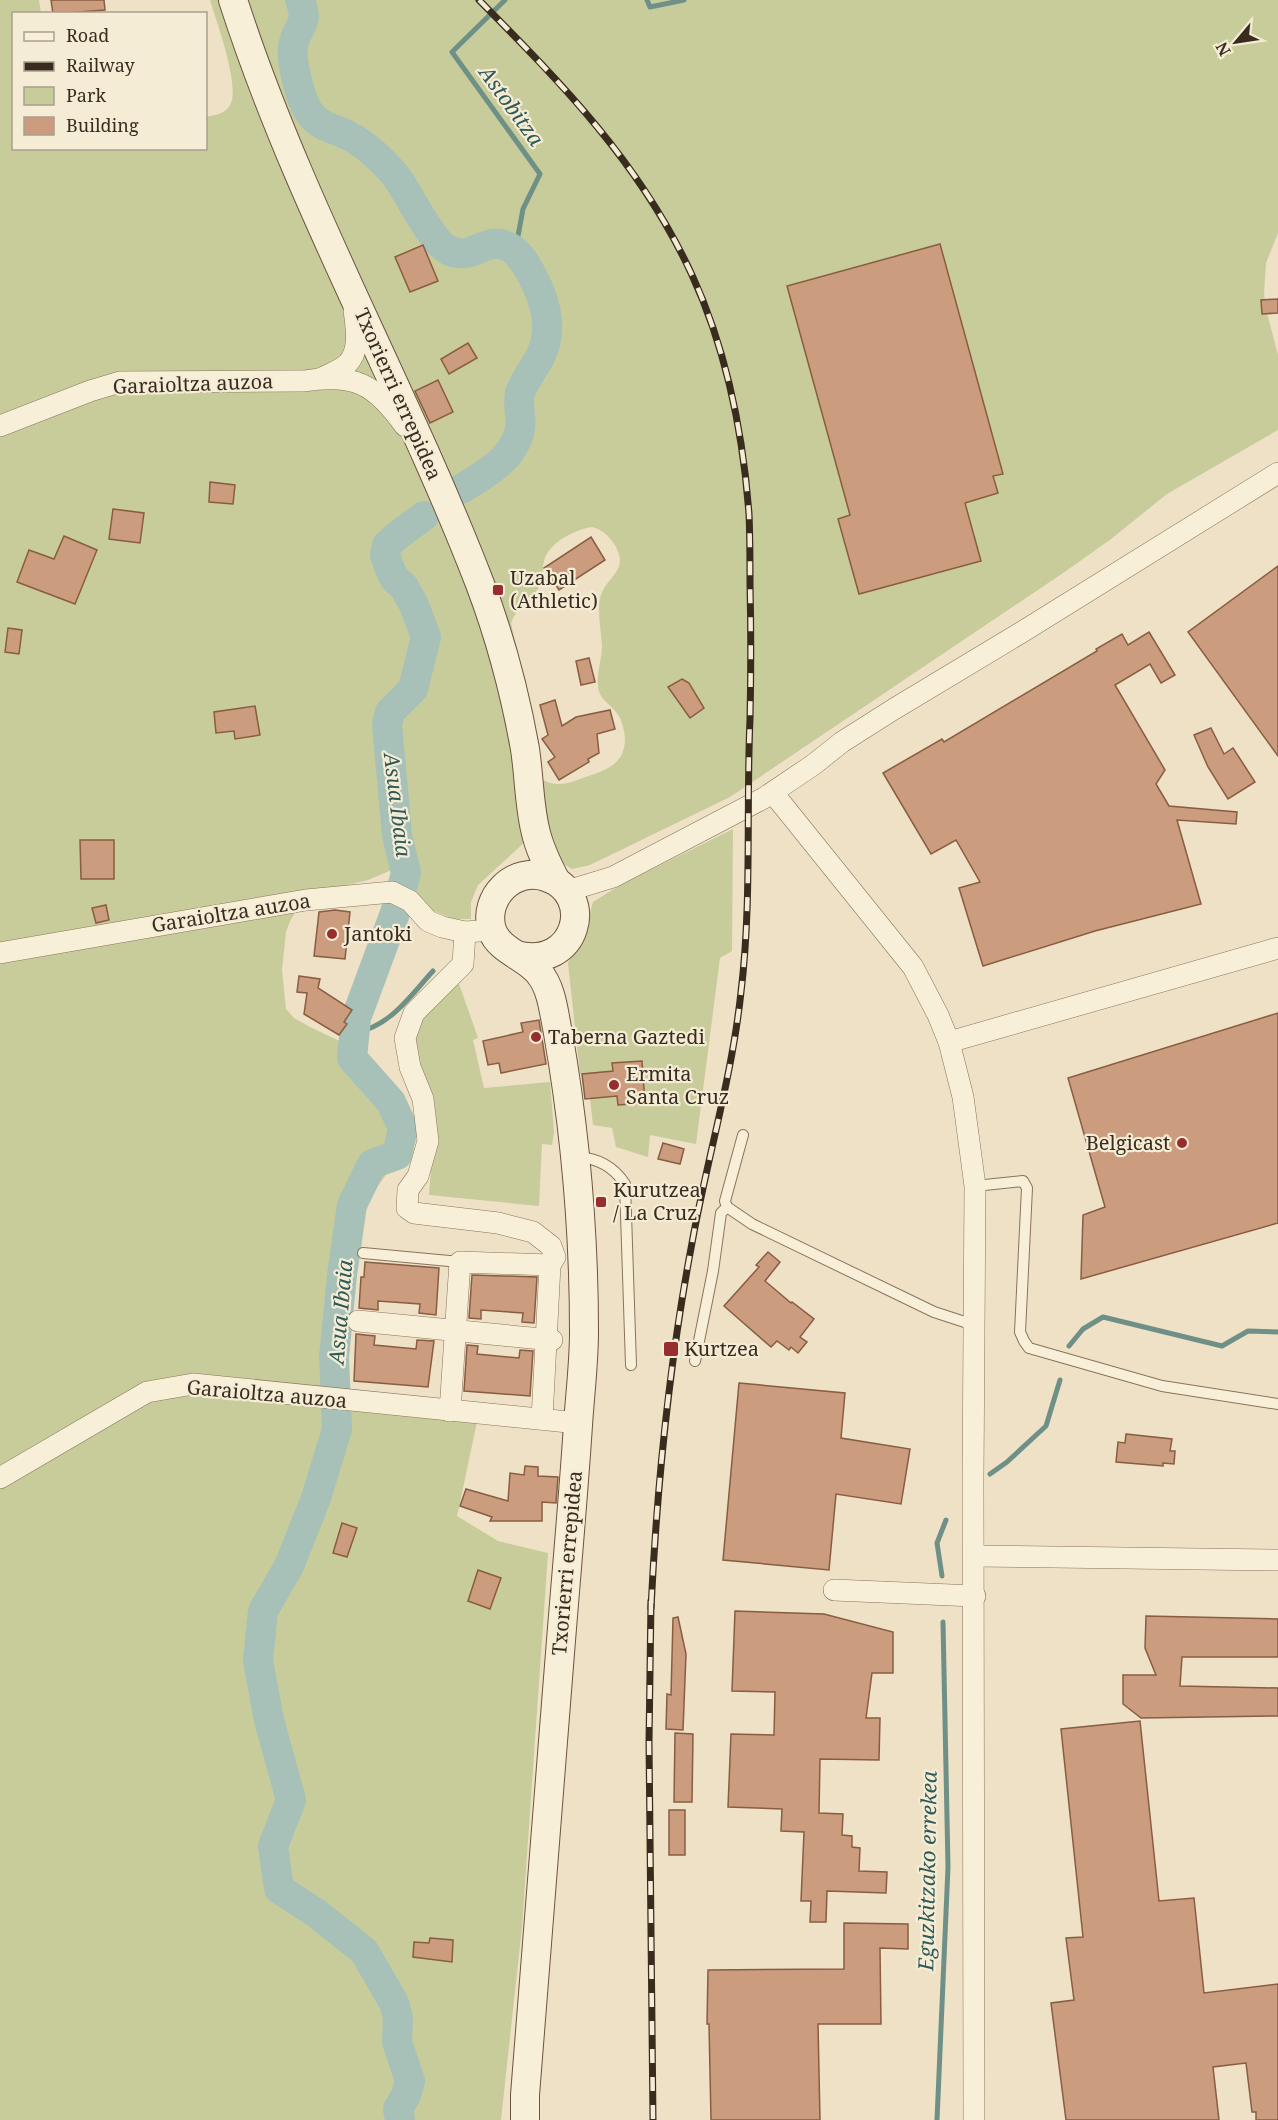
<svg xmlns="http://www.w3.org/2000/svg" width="1278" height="2120" font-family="'Noto Serif',serif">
<rect width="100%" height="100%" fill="#eee1c6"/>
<g fill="#c7cc9a" fill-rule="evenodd">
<path d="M0 0H39L41 13 14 14V148H206V117C215 115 225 114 230 105 241 88 216 20 210 0H1278V233L1266 263 1264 294 1267 313 1278 355V430L1167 494 1111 539 1066 571 730 797 590 865 572 869 526 841 478 885 471 902V919H454L431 910 408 883V863L368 880 328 890 295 913 290 921 286 932 282 970 286 1009 294 1018 310 1027 350 1046 374 1067 384 1081 398 1117V1144L389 1171 379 1184 358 1202 344 1237 338 1364 341 1402 477 1422 457 1516 498 1541 548 1553 522 1927 501 2120H0ZM592 527C606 530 619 546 620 560 620 577 598 583 599 609 599 621 601 633 602 645 602 660 595 677 599 691 601 700 611 705 616 712 622 719 624 729 625 738 625 765 606 770 583 778 568 784 554 788 540 778L530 707 511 623C516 609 529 601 538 589 544 581 541 571 544 561 548 543 576 529 592 527Z"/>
<polygon points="733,829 732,951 720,958 696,1144 650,1135 648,1157 616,1147 612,1128 593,1125 590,1098 617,1096 619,1105 645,1103 642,1062 613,1071 580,1074 568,963 587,923 593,902 622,884"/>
<polygon points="458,981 478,1038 473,1040 484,1088 550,1082 554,1132 552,1145 542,1144 539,1206 429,1195 434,1134 412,1052 421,1018"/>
</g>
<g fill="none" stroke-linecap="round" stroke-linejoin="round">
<g stroke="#6e9087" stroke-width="5">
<polyline points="505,0 452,52 540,174 523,209 515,252"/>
<polyline points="647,0 650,7 684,0"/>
<path d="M354 1033C390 1027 410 996 433 971"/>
<polyline points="1069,1346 1083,1329 1103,1317 1222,1346 1248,1331 1278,1332"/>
<polyline points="990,1474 1007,1462 1046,1426 1060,1380"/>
<polyline points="942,1576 937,1543 946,1520"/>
<polyline points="937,2120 948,1867 943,1622"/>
</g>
<g stroke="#a7c1b9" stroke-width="30">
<path d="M300 0C309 25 300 21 294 42 289 57 300 99 309 112 320 128 332 127 347 135 360 141 373 152 383 162 389 168 394 173 398 179 410 196 431 241 448 250 470 261 482 241 500 244 513 246 523 259 529 270 544 296 555 328 540 357 534 368 524 381 520 393 517 405 522 418 520 429 514 459 485 474 461 489"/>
<polyline points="400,2120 398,2109 406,2095 410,2081 397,2042 398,2018 394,2003 364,1951 316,1913 279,1889 273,1846 291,1800 269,1720 258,1661 263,1611 289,1566 316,1498 337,1429 334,1357 342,1275 352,1205 372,1164 397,1155 403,1128 391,1102 352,1058 356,1018 395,913 406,873 397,835 387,724 390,712 413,689 426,637 414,605 404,587 395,579 389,567 385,555 387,545 398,535 424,516"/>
</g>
</g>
<g fill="#cb9c7d" stroke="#885d42" stroke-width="1.5">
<polygon points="51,0 104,0 105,10 53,14"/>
<polygon points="940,244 1003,474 993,476 998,493 965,503 981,561 859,594 838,519 850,515 787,286"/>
<polygon points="423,245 438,281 410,292 395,257"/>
<polygon points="1278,299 1278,313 1262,314 1261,300"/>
<polygon points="468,343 477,358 449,374 441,359"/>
<polygon points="438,380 453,412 430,423 415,391"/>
<polygon points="210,482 235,485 233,504 209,502"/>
<polygon points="113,509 144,513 140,543 109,539"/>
<polygon points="64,536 97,550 75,604 17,582 29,550 54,559"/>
<polygon points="591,537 605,560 559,590 544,568"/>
<polygon points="1278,566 1278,756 1188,632"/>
<polygon points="8,628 22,630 19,654 5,652"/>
<polygon points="1149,632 1175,675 1161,683 1150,664 1115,685 1165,770 1156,784 1169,806 1237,812 1236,824 1177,820 1201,904 1095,931 983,966 959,888 980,882 956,840 931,854 883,773 942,739 944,742 1097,651 1096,649 1122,634 1128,645"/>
<polygon points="589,658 595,682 581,685 576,661"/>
<polygon points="682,679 689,683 704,708 690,718 668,687"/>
<polygon points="555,700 562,726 576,717 610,710 615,729 597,734 599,753 588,759 589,762 559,780 548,762 555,757 542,739 548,735 540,705"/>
<polygon points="255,706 260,735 235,739 234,731 216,733 214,712"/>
<polygon points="1211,728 1224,754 1233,748 1255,782 1228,799 1208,767 1194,735"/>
<polygon points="80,840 114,840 114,879 81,879"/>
<polygon points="106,905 109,920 96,923 92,908"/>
<polygon points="335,910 350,912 345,959 314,956 319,912"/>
<polygon points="299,976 320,979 318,988 352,1010 344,1022 347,1024 339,1035 304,1014 307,993 297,992"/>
<polygon points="1278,1013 1278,1223 1081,1279 1083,1215 1105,1207 1068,1078"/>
<polygon points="539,1020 546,1064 501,1073 499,1063 488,1065 483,1041 523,1032 521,1023"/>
<polygon points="642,1061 645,1103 618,1105 617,1096 585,1099 582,1074 613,1071 612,1063"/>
<polygon points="663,1143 684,1149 680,1164 658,1159"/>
<polygon points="768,1252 780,1262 765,1281 791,1303 792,1302 814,1319 800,1337 807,1342 798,1353 791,1347 789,1350 777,1341 771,1347 724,1306 759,1267 756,1265"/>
<polygon points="365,1262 439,1268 436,1315 419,1313 420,1304 378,1301 378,1310 359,1308 361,1277 364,1277"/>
<polygon points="472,1275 537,1277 534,1323 522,1322 523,1313 481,1310 481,1319 469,1318"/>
<polygon points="356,1334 375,1336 374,1345 416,1349 417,1340 434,1341 428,1387 354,1381"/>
<polygon points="467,1345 478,1346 477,1354 519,1358 520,1350 533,1351 530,1396 464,1391"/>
<polygon points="739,1383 845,1393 841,1438 910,1449 901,1504 836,1494 829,1570 723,1560"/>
<polygon points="1126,1434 1172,1439 1170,1451 1175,1451 1174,1464 1163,1463 1163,1466 1116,1462 1118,1442 1125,1443"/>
<polygon points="525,1466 538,1467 538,1476 558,1477 556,1503 542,1502 542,1521 490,1521 492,1517 460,1506 466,1489 508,1501 510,1473 524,1475"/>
<polygon points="342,1523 357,1528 347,1557 333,1553"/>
<polygon points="478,1570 501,1578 490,1609 468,1601"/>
<polygon points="735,1611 824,1614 893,1632 893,1673 872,1673 866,1718 880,1718 879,1760 820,1759 819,1813 843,1814 842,1835 852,1836 852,1847 860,1848 859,1871 887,1872 886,1893 827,1891 826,1922 810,1922 811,1901 801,1901 804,1832 781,1831 782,1809 728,1807 731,1734 774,1735 775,1692 732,1691"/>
<polygon points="1146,1616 1278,1619 1278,1657 1182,1657 1180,1686 1278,1688 1278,1716 1141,1718 1123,1704 1123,1675 1156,1675 1145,1648"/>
<polygon points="678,1617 686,1654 683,1730 666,1729 667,1694 671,1695 673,1618"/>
<polygon points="1140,1721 1159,1901 1194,1898 1204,1993 1278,1984 1278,2120 1256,2120 1256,2112 1252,2112 1246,2063 1213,2067 1219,2120 1066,2120 1051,2003 1074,2000 1066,1938 1083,1937 1061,1729"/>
<polygon points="675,1733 693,1734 692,1802 674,1802"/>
<rect x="669" y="1810" width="16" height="45"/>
<polygon points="844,1923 908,1924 908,1949 880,1948 881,2024 818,2024 820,2120 711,2120 709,2024 707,2024 708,1970 844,1969"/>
<polygon points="430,1938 453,1940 452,1962 413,1957 414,1942 429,1943"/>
</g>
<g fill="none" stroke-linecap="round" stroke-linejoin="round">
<defs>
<g id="lane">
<path d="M577 1157C597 1158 614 1167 625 1184L631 1365"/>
<polyline points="975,1186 1023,1181 1027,1188 1020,1332 1024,1341 1029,1348 1162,1386 1278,1404"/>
<polyline points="727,1207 752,1224 934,1312 974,1325"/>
<polyline points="363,1253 460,1262"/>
<polyline points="695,1361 713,1271 721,1213 727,1207 725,1201 743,1135"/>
</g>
<g id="street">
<path d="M322 378C330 374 341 370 347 364 361 351 356 326 354 310"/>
<path d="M0 426 90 391 120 382 304 381C355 373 375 384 405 426"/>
<polyline points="773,793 913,967 938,1015 949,1042 963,1097 975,1186 973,1479 974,2120"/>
<polyline points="565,889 577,888 613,877 764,798 813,765 842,742 894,709 1022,632 1278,473"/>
<polyline points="465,932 463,964 414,1013 405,1038 410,1067 423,1099 428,1141 418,1176 408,1190 407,1208 414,1213 498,1223 533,1232 551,1246 555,1257 550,1265 542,1419"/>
<polyline points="0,953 306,900 392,892 410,901 428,921 442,927 465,932 479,931"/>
<polyline points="949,1042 1278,948"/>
<polyline points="358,1321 552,1340"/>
<polyline points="450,1411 460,1262 550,1265"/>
<polyline points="0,1478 147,1392 193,1384 578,1423"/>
<polyline points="974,1556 1278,1560"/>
<polyline points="834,1590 975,1596"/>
</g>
<g id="secondary">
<path d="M233 0C298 202 404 387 480 584 500 637 515 693 525 749 529 775 529 803 535 829 539 848 547 864 556 881"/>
<path d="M516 955C577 971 597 894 546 877 515 866 482 897 492 930 499 951 526 956 539 973 552 988 554 1014 558 1033 575 1130 584 1234 584 1332 584 1363 580 1394 578 1425 573 1501 566 1577 560 1653 548 1801 536 1948 525 2095V2120"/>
</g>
</defs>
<use href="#lane" stroke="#89735c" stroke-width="12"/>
<use href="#street" stroke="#89735c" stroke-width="22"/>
<use href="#secondary" stroke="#6b543f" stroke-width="30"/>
<use href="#lane" stroke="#f8efd9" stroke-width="10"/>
<use href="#street" stroke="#f8efd9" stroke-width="21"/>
<use href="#secondary" stroke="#f8efd9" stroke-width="28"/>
<defs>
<g id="rail">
<path d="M479 0C563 85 641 164 692 275 726 349 743 433 749 514 750 537 750 560 750 583 751 628 751 673 750 719 746 810 752 901 741 992 732 1077 707 1159 692 1243 669 1364 657 1485 651 1608"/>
<polyline points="651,1601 649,1742 653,2120"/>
</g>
</defs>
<use href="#rail" stroke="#392c1f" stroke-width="7"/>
<use href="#rail" stroke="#f5ecd6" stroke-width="4.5" stroke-dasharray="14" stroke-linecap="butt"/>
</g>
<g fill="#972d2f" stroke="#f5ecd6" stroke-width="2">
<rect x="492" y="584" width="12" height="12" rx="3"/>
<circle cx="332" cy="934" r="6"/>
<circle cx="536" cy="1037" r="6"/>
<circle cx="614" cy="1085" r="6"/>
<circle cx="1182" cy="1143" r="6"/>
<rect x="595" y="1196" width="12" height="12" rx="3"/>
<rect x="663" y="1341" width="16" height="16" rx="3"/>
</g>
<g text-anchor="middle" stroke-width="4.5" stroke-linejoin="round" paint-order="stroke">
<g font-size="20" fill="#392c1f" stroke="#f5ecd6">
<text transform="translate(193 384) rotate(-2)" y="7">Garaioltza auzoa</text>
<text transform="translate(398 394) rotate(66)" y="7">Txorierri errepidea</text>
<text transform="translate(231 913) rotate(-9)" y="7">Garaioltza auzoa</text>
<text transform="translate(267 1394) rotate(5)" y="7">Garaioltza auzoa</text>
<text transform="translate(567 1563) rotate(-85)" y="7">Txorierri errepidea</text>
</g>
<g font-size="20" fill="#392c1f" stroke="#f5ecd6" text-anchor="start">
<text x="510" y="585">Uzabal<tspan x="510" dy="23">(Athletic)</tspan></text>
<text x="344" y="941">Jantoki</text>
<text x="548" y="1044">Taberna Gaztedi</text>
<text x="626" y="1081">Ermita<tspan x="626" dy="23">Santa Cruz</tspan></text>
<text x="1170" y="1150" text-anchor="end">Belgicast</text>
<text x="613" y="1197">Kurutzea<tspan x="613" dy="23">/ La Cruz</tspan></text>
<text x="684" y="1356">Kurtzea</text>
</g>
<g font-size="21" font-style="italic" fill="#2f5956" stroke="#f5ecd6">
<text transform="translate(511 106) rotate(54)" y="7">Astobitza</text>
<text transform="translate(397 805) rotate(83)" y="7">Asua Ibaia</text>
<text transform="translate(341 1312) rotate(-85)" y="7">Asua Ibaia</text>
<text transform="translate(928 1871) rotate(-89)" y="7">Eguzkitzako errekea</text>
</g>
</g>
<rect x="12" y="12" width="195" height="138" fill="#f5ecd6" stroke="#aa9f8d" stroke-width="1.5"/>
<rect x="24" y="32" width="30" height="9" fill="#f8efd9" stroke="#aa9f8d" stroke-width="1.5"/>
<text x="66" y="42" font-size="18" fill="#392c1f">Road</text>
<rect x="24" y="62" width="30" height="9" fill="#392c1f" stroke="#aa9f8d" stroke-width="1.5"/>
<text x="66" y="72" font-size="18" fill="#392c1f">Railway</text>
<rect x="24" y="87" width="30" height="18" fill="#c7cc9a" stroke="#aa9f8d" stroke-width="1.5"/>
<text x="66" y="102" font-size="18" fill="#392c1f">Park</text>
<rect x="24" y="117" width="30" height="18" fill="#cb9c7d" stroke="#aa9f8d" stroke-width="1.5"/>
<text x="66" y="132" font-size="18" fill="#392c1f">Building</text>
<g transform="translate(1236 42) rotate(241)" stroke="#f5ecd6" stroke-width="4.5" paint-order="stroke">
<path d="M0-4.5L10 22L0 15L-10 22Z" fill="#392c1f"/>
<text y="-9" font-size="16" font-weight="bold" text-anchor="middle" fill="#392c1f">N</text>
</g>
</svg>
